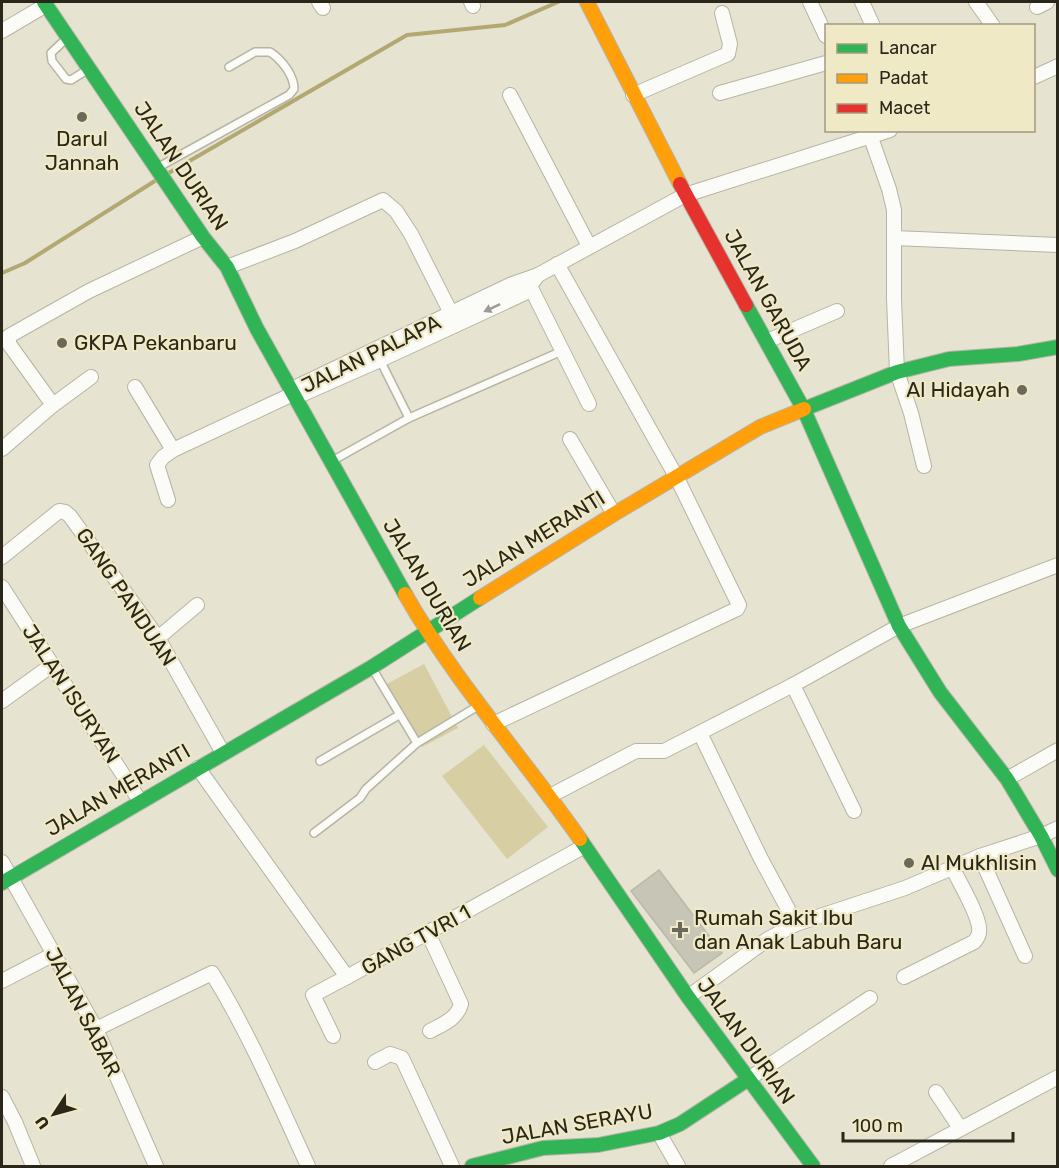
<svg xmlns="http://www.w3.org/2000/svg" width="1059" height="1168" font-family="Rubik,sans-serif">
<rect width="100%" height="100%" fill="#e6e3d0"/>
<g fill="#d7cea3">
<polygon points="424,664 458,728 422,747 387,684"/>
<polygon points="484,745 548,827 507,859 442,776"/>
</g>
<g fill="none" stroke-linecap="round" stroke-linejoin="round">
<g stroke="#b3a872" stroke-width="4">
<polyline points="167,174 407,35 505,25 558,2"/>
<polyline points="2,273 25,263 158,179"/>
</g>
</g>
<polygon fill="#c7c5b6" stroke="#bbb8aa" stroke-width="1.5" points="659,870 722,953 694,973 631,891"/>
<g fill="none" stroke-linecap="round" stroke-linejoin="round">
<defs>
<g id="lane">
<polyline points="68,37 51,53 52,61 66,79 71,80 87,70"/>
<path d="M157 168 289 95 294 89C294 75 281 59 270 52H255L229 67"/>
<polyline points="379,358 409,418"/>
<polyline points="332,461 409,418 562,351"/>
<polyline points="372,668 417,743"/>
<polyline points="320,761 399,715"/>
<polyline points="314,833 360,798 366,789 417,743 478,706"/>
</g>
<g id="street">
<polyline points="319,2 323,8"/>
<polyline points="471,2 473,6"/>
<polyline points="810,2 826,36"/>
<polyline points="862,2 873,26"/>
<polyline points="976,2 993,26"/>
<polyline points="1037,7 1047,2"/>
<polyline points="2,31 46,5"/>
<polyline points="1034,77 1058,66"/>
<polyline points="720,93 826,63"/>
<polyline points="510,95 589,246"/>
<polyline points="633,95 728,54 730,44 722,13"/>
<polyline points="870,135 889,189 894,210 894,299 897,372 911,413 924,466"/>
<polyline points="894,238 1058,245"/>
<polyline points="227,267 295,241 383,200 396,211 411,234 456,323"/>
<polyline points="527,280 589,404"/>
<polyline points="767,341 837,311"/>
<polyline points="135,387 173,450"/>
<polyline points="293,394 298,386 512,284 538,275 685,195 890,130"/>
<polyline points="53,405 9,344 9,336 89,291 203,237"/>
<polyline points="570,439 614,514"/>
<polyline points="2,449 53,405 91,377"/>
<polyline points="168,500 157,465 163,457 173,450 293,394 303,394 380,360 525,293 538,275"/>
<polyline points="2,557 59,511 65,512 70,516 158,638 223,753"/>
<polyline points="2,587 140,801"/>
<polyline points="158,638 197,605"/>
<polyline points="793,685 854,811"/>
<polyline points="2,701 52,665"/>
<polyline points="493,724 737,609 739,605 677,478 557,264"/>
<polyline points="700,733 760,857 796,924"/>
<polyline points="198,768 347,977 583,847"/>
<polyline points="1007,779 1058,750"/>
<polyline points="550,796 636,751 664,751 793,685 899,626 1058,565"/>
<polyline points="980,856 1025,956"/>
<polyline points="2,862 96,1029 156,1166"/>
<path d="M428 933 461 1004C457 1019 443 1024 430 1031"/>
<path d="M904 977 974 942C977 939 978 937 979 933 982 919 959 882 953 869"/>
<polyline points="2,981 54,954"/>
<polyline points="688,997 768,939 796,924 905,888 980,856 1041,836 1058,828"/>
<path d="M96 1029 212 973C250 1035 278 1101 308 1166"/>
<polyline points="333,1036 313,995 347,977"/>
<polyline points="375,1062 390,1054 402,1058 452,1166"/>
<polyline points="747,1080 870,998"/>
<polyline points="936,1092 960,1128"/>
<polyline points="2,1097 15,1122 33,1166"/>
<polyline points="659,1133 678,1166"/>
<polyline points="891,1166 1058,1077"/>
</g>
<g id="fast">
<polyline points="44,2 203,237 227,267 257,329 405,594"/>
<polyline points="746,305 804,410 899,626 940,692 1007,779 1041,836 1058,870"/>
<polyline points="804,409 897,372 949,359 1018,354 1058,347"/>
<polyline points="580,839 688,997 813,1166"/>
<polyline points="2,883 372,667 480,598"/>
<polyline points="472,1166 543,1148 598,1145 659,1133 680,1124 747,1080"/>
</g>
<g id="slow">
<polyline points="587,2 680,184"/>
<path d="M405 594C455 682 523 757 580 839"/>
<polyline points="480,598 614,514 760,427 804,409"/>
</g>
<polyline id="jam" points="680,184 746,305"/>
</defs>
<use href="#lane" stroke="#b7b4a6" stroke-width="10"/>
<use href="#street" stroke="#b7b4a6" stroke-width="16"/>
<use href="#fast" stroke="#b7b4a6" stroke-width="16"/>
<use href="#slow" stroke="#b7b4a6" stroke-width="16"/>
<use href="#jam" stroke="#b7b4a6" stroke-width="16"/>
<use href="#lane" stroke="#fbfbf8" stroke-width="7"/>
<use href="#street" stroke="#fbfbf8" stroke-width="14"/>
<use href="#fast" stroke="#30b455" stroke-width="14"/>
<use href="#slow" stroke="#ff9f0a" stroke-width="14"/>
<use href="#jam" stroke="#e5322d" stroke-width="14"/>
</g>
<defs><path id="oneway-solid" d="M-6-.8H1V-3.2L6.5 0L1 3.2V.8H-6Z" transform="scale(1.5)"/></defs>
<use fill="#9d9c94" href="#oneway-solid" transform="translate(492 308) rotate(155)"/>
<g fill="#6c695a" stroke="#f0e9c6" stroke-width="2">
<circle cx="82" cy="117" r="6"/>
<circle cx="62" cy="343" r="6"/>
<circle cx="1022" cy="390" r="6"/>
<circle cx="909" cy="863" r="6"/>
<path d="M677 921h6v6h6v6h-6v6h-6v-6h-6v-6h6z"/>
</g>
<g text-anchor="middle" stroke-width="4.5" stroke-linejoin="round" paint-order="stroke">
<g font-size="21" fill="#2a271a" stroke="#f0e9c6" text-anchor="start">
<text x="82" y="146" text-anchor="middle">Darul<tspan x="82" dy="24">Jannah</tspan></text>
<text x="74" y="350">GKPA Pekanbaru</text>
<text x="1010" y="397" text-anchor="end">Al Hidayah</text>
<text x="921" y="870">Al Mukhlisin</text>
<text x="694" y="925">Rumah Sakit Ibu<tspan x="694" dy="24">dan Anak Labuh Baru</tspan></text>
</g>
<g font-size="21" fill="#2a271a" stroke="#f0e9c6">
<text transform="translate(181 166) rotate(56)" y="7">JALAN DURIAN</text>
<text transform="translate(768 300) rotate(61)" y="7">JALAN GARUDA</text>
<text transform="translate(371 354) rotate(-26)" y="7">JALAN PALAPA</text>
<text transform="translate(534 539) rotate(-32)" y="7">JALAN MERANTI</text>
<text transform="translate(427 585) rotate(59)" y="7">JALAN DURIAN</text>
<text transform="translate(126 597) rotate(56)" y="7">GANG PANDUAN</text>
<text transform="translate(71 694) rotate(57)" y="7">JALAN ISURYAN</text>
<text transform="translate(118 790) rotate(-30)" y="7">JALAN MERANTI</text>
<text transform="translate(416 940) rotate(-29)" y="7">GANG TVRI 1</text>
<text transform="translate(83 1012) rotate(63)" y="7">JALAN SABAR</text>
<text transform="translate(746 1041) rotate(54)" y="7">JALAN DURIAN</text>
<text transform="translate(577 1124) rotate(-10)" y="7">JALAN SERAYU</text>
</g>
</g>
<rect width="1059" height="1168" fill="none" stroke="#2a271a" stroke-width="6"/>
<rect x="825" y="24" width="210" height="108" fill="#f0e9c6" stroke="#a19b81" stroke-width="1.5"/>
<rect x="837" y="44" width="30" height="9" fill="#30b455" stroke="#a19b81" stroke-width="1.5"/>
<text x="879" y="54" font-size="18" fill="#2a271a">Lancar</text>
<rect x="837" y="74" width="30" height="9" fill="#ff9f0a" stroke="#a19b81" stroke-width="1.5"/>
<text x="879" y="84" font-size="18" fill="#2a271a">Padat</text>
<rect x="837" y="104" width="30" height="9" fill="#e5322d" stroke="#a19b81" stroke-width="1.5"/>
<text x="879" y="114" font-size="18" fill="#2a271a">Macet</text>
<g transform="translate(54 1114) rotate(234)" stroke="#f0e9c6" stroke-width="4.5" paint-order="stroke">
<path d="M0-4.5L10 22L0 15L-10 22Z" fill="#2a271a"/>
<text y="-9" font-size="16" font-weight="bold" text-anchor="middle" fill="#2a271a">U</text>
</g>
<path d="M843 1132v9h170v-9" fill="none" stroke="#2a271a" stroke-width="3"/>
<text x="852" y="1132" font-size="18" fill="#2a271a" stroke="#f0e9c6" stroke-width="4.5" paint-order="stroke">100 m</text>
</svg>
